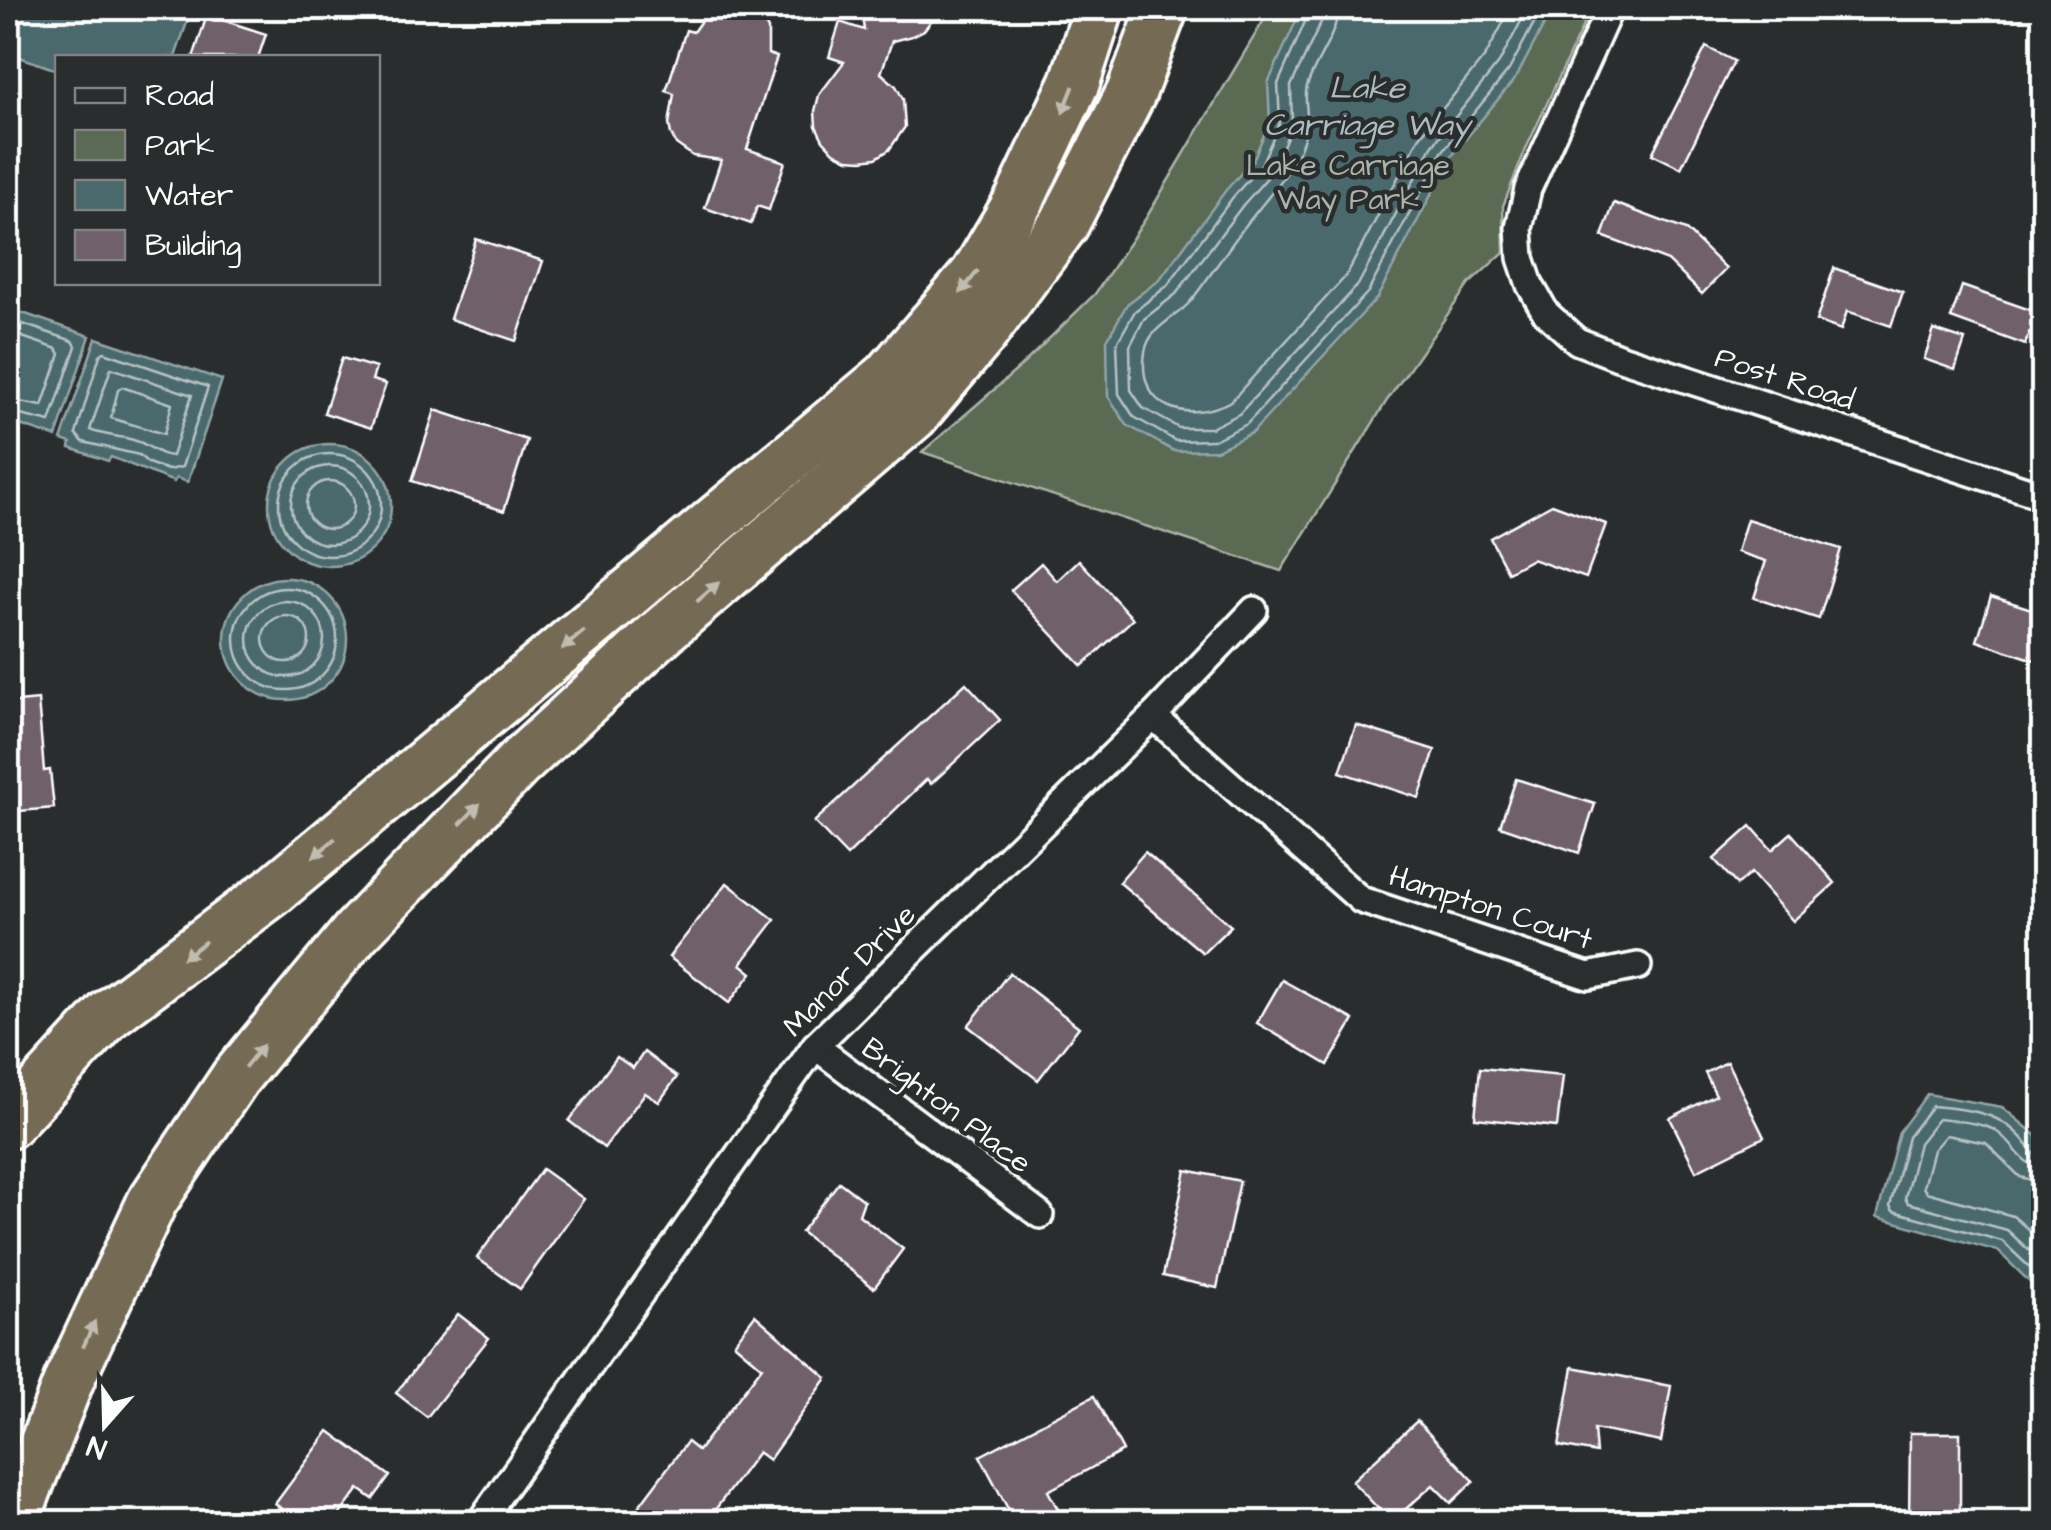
<svg xmlns="http://www.w3.org/2000/svg" width="2051" height="1530" font-family="'Architects Daughter',sans-serif">
<rect width="100%" height="100%" fill="#2a2d2e"/>
<filter id="ink" filterUnits="userSpaceOnUse"><feTurbulence type="fractalNoise" baseFrequency=".01" numOctaves="2"/><feDisplacementMap in="SourceGraphic" scale="20" xChannelSelector="R" yChannelSelector="G"/><feConvolveMatrix kernelMatrix="1 2 1 2 8 2 1 2 1" color-interpolation-filters="sRGB"/></filter>
<g filter="url(#ink)">
<polygon fill="#5a6a53" stroke="#acb4a9" stroke-width="2.5" points="1271,8 1591,8 1525,151 1503,206 1504,252 1469,284 1386,402 1281,571 922,452 1019,368 1095,294 1146,218"/>
<g fill="#4a696c" stroke="#92a5a7" stroke-width="2.5">
<polygon points="8,8 192,8 175,57 58,58 57,70 8,53"/>
<polygon points="1302,8 1553,8 1517,76 1451,157 1377,298 1253,432 1217,450 1174,451 1127,425 1108,396 1107,340 1127,304 1159,280 1226,190 1253,160 1270,121 1268,83"/>
<polygon points="8,308 90,336 56,437 8,421"/>
<polygon points="96,338 222,380 188,482 176,478 174,482 111,457 108,461 70,448 71,443 61,440"/>
<circle cx="330" cy="505" r="61"/>
<circle cx="286" cy="639" r="61"/>
<polygon points="1927,1094 2002,1107 2037,1136 2044,1161 2043,1295 1998,1251 1877,1217 1899,1132"/>
</g>
<g fill="none" stroke-linecap="round" stroke-linejoin="round">
<g stroke="#b7c3c4" stroke-width="2.5">
<polyline points="1311,8 1278,84 1280,122 1261,165 1233,197 1167,286 1135,311 1117,343 1119,394 1134,417 1176,441 1214,440 1247,424 1368,292 1442,152 1509,70 1542,8"/>
<polyline points="1323,8 1322,20 1291,86 1292,125 1272,172 1243,205 1176,294 1144,319 1130,346 1131,390 1143,408 1179,428 1211,428 1239,414 1358,285 1432,146 1499,63 1528,8"/>
<path d="M1338 8C1337 36 1316 59 1307 86 1303 100 1310 116 1306 131 1297 166 1275 188 1254 215 1231 243 1212 274 1190 302 1175 319 1149 327 1145 352 1136 409 1187 424 1231 401L1346 276 1419 138 1486 55 1511 8"/>
<polyline points="8,319 73,341 76,346 50,422 8,412"/>
<polyline points="8,332 57,349 60,354 42,406 8,400"/>
<polygon points="104,352 208,387 182,467 168,470 148,463 139,455 83,442 76,434 100,355"/>
<path d="M111 368 192 395 172 456C162 455 158 452 149 447 131 435 109 438 90 430Z"/>
<polygon points="122,387 172,404 164,434 111,418 118,390"/>
<circle cx="330" cy="505" r="51"/>
<circle cx="330" cy="505" r="39"/>
<circle cx="330" cy="505" r="24"/>
<circle cx="286" cy="639" r="51"/>
<circle cx="286" cy="639" r="38"/>
<circle cx="286" cy="639" r="23"/>
<path d="M2044 1155 2033 1153C2008 1113 1976 1110 1932 1106L1908 1137 1890 1206 1893 1211 2002 1241 2044 1281"/>
<path d="M2044 1168C2019 1166 2014 1141 1994 1130 1980 1122 1954 1121 1938 1119L1919 1143 1905 1198 1908 1203 2007 1230 2044 1264"/>
<polyline points="2044,1183 2020,1177 1986,1143 1946,1135 1933,1150 1923,1187 1926,1192 2013,1216 2044,1243"/>
</g>
</g>
<g fill="#70606b" stroke="#fff" stroke-width="2.5">
<polygon points="710,8 756,8 768,29 768,54 777,57 747,149 785,162 769,210 757,206 751,224 705,208 721,160 693,156 676,144 671,134 669,124 674,94 666,91 686,30 693,32"/>
<polygon points="861,8 941,8 924,30 912,36 892,41 881,73 896,86 903,99 905,127 889,150 876,158 862,160 848,159 834,152 823,140 816,126 815,111 819,95 844,62 829,57 840,22 864,30"/>
<polygon points="207,15 266,34 258,58 193,58"/>
<polygon points="1706,47 1734,61 1681,168 1652,154"/>
<polygon points="1614,203 1686,230 1726,269 1702,294 1668,261 1602,236"/>
<polygon points="476,239 543,261 516,341 450,319"/>
<polygon points="1834,268 1903,292 1891,326 1847,311 1841,330 1816,321"/>
<polygon points="1962,286 2036,312 2025,345 1951,318"/>
<polygon points="1934,330 1965,340 1955,370 1924,359"/>
<polygon points="342,358 376,368 372,380 386,384 371,428 324,413"/>
<polygon points="435,410 527,440 504,511 412,481"/>
<polygon points="1552,504 1606,524 1586,578 1532,559 1508,572 1490,538"/>
<polygon points="1747,519 1841,549 1819,619 1754,598 1766,561 1737,552"/>
<polygon points="1079,560 1133,619 1082,666 1011,590 1041,563 1057,581"/>
<polygon points="1991,596 2044,613 2044,663 1977,641"/>
<polygon points="966,683 1000,720 931,784 927,779 847,856 814,822"/>
<polygon points="38,700 44,771 50,770 54,808 8,812 8,703"/>
<polygon points="1356,725 1435,750 1419,798 1340,772"/>
<polygon points="1516,779 1595,804 1579,853 1500,826"/>
<polygon points="1751,826 1772,850 1791,833 1835,883 1793,921 1751,873 1737,885 1714,859"/>
<polygon points="1145,852 1231,926 1203,953 1119,882"/>
<polygon points="727,883 775,920 741,964 752,973 729,1003 669,957"/>
<polygon points="1009,973 1079,1027 1038,1080 968,1026"/>
<polygon points="1282,980 1354,1020 1328,1065 1257,1023"/>
<polygon points="644,1052 677,1077 659,1102 645,1093 604,1148 569,1121 617,1057 633,1068"/>
<polygon points="1727,1062 1764,1137 1696,1171 1670,1118 1716,1095 1705,1073"/>
<polygon points="1480,1068 1563,1076 1557,1127 1475,1118"/>
<polygon points="542,1169 584,1199 520,1289 477,1258"/>
<polygon points="1186,1170 1240,1181 1217,1288 1163,1276"/>
<polygon points="839,1182 864,1201 859,1215 903,1249 874,1288 801,1232"/>
<polygon points="458,1314 489,1338 427,1417 396,1393"/>
<polygon points="755,1315 827,1378 769,1460 758,1452 706,1522 627,1522 687,1442 698,1451 762,1367 734,1343"/>
<polygon points="1573,1367 1671,1386 1661,1442 1594,1429 1596,1453 1559,1446"/>
<polygon points="1094,1396 1123,1451 1048,1491 1065,1522 1015,1522 980,1456"/>
<polygon points="1417,1421 1474,1481 1451,1503 1433,1485 1391,1522 1352,1481"/>
<polygon points="329,1431 390,1476 373,1499 359,1489 334,1522 301,1522 275,1504"/>
<polygon points="1910,1433 1960,1433 1960,1522 1909,1522"/>
</g>
<g fill="none" stroke-linecap="round" stroke-linejoin="round">
<defs>
<g id="street">
<polyline points="1610,8 1528,189 1519,228 1521,258 1530,285 1546,313 1577,341 1618,357 2044,496"/>
<polyline points="1153,716 1361,900 1588,976 1638,966"/>
<polyline points="815,1046 1040,1215"/>
<polyline points="480,1522 815,1046 1153,716 1254,610"/>
</g>
<g id="highway">
<polyline points="8,1124 109,1014 272,892 888,376 975,275 1020,199 1075,82 1099,8"/>
<polyline points="14,1522 69,1380 152,1202 235,1078 356,932 518,764 666,628 914,415 984,332 1064,224 1131,93 1163,8"/>
</g>
</defs>
<use href="#street" stroke="#fff" stroke-width="32"/>
<use href="#highway" stroke="#fff" stroke-width="55"/>
<use href="#street" stroke="#2a2d2e" stroke-width="25"/>
<use href="#highway" stroke="#746b52" stroke-width="48"/>
</g>
<defs><path id="oneway-solid" d="M-6-.8H1V-3.2L6.5 0L1 3.2V.8H-6Z" transform="scale(2.5)"/></defs>
<g fill="#c0bcb1">
<use href="#oneway-solid" transform="translate(1068 100) rotate(112)"/>
<use href="#oneway-solid" transform="translate(969 282) rotate(128)"/>
<use href="#oneway-solid" transform="translate(708 592) rotate(-41)"/>
<use href="#oneway-solid" transform="translate(573 640) rotate(140)"/>
<use href="#oneway-solid" transform="translate(470 814) rotate(-46)"/>
<use href="#oneway-solid" transform="translate(324 848) rotate(140)"/>
<use href="#oneway-solid" transform="translate(194 950) rotate(143)"/>
<use href="#oneway-solid" transform="translate(254 1056) rotate(-50)"/>
<use href="#oneway-solid" transform="translate(89 1334) rotate(-66)"/>
</g>
</g>
<g text-anchor="middle" stroke-width="9" stroke-linejoin="round" paint-order="stroke">
<g font-size="30" fill="#acb4a9" stroke="#2a2d2e">
<text x="1348" y="175">Lake Carriage<tspan x="1348" dy="34">Way Park</tspan></text>
</g>
<g font-size="30" fill="#fff" stroke="#2a2d2e">
<text transform="translate(1785 378) rotate(18)" y="10">Post Road</text>
<text transform="translate(1491 907) rotate(18)" y="10">Hampton Court</text>
<text transform="translate(849 970) rotate(-45)" y="10">Manor Drive</text>
<text transform="translate(947 1105) rotate(37)" y="10">Brighton Place</text>
</g>
<g font-size="32" font-style="italic" fill="#aebcbd" stroke="#2a2d2e">
<text x="1367" y="98">Lake<tspan x="1367" dy="37">Carriage Way</tspan></text>
</g>
</g>
<rect width="2051" height="1530" fill="none" stroke="#2a2d2e" stroke-width="40"/>
<rect x="20" y="20" width="2011" height="1490" fill="none" stroke="#fff" stroke-width="4" filter="url(#ink)"/>
<rect x="55" y="55" width="325" height="230" fill="#2a2d2e" stroke="#7f8182" stroke-width="2.5"/>
<rect x="75" y="88" width="50" height="15" fill="#2a2d2e" stroke="#7f8182" stroke-width="2.5"/>
<text x="145" y="105" font-size="30" fill="#ffffff">Road</text>
<rect x="75" y="130" width="50" height="30" fill="#5a6a53" stroke="#7f8182" stroke-width="2.5"/>
<text x="145" y="155" font-size="30" fill="#ffffff">Park</text>
<rect x="75" y="180" width="50" height="30" fill="#4a696c" stroke="#7f8182" stroke-width="2.5"/>
<text x="145" y="205" font-size="30" fill="#ffffff">Water</text>
<rect x="75" y="230" width="50" height="30" fill="#70606b" stroke="#7f8182" stroke-width="2.5"/>
<text x="145" y="255" font-size="30" fill="#ffffff">Building</text>
<g transform="translate(105 1425) rotate(200)" stroke="#2a2d2e" stroke-width="8" paint-order="stroke">
<path d="M0-8L18 38L0 25L-18 38Z" fill="#ffffff"/>
<text y="-15" font-size="28" font-weight="bold" text-anchor="middle" fill="#ffffff">N</text>
</g>
</svg>
